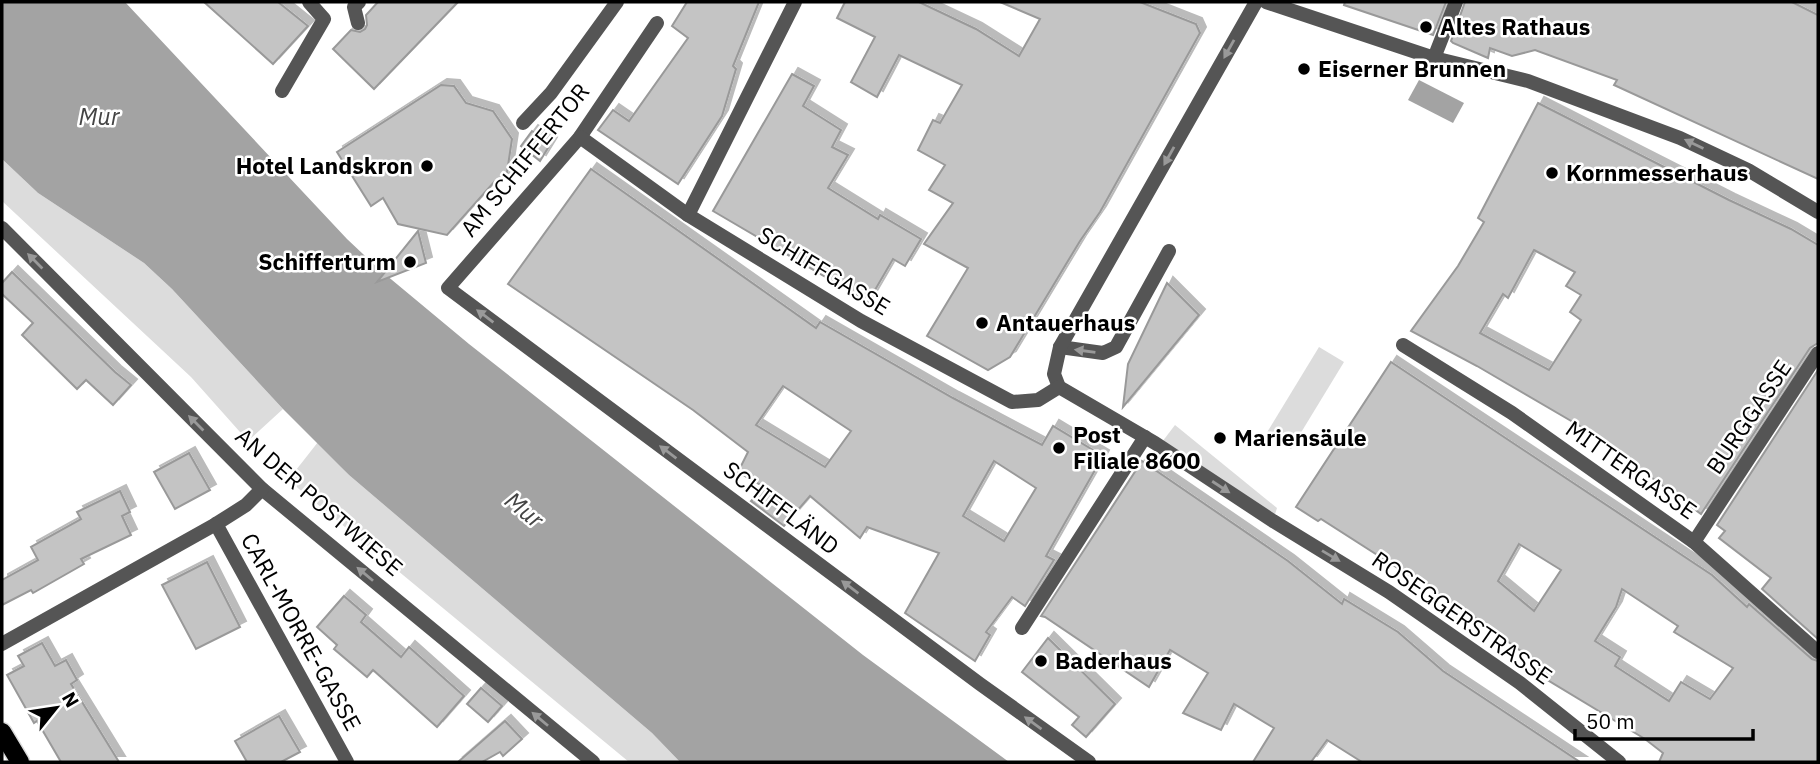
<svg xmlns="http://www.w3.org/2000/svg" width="1820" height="764" font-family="'IBM Plex Sans',sans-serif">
<defs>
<filter id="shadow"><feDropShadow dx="6" dy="-6" stdDeviation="0" flood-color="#0004"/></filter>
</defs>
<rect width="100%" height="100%" fill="#fff"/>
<g fill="#dcdcdc">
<polygon points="2,159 38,193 144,263 172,289 283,409 248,441 191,377 2,201"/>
<polygon points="1319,347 1344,362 1291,449 1266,434"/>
<polygon points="1175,425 1277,508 1273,521 1159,446"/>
<polygon points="318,442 349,475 652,733 680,762 629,762 299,489 289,479"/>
</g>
<g fill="#a3a3a3">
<polygon points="2,2 125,2 347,239 380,270 469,344 863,655 1009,762 680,762 652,733 349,475 283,409 172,289 144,263 38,193 2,159"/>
<polygon points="1419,80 1464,103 1453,123 1408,100"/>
</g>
<g fill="#c4c4c4" stroke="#999" stroke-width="2" fill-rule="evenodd" filter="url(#shadow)">
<polygon points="204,2 278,2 308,26 273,64"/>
<polygon points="378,2 458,2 374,89 333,49 351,30 360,32 365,29 367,25 366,15"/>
<polygon points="687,2 759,2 733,66 736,69 722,116 678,184 598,130 613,110 629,121 688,38 672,26"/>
<polygon points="845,2 919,2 976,29 1019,56 1040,19 1000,2 1140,2 1196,24 1200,33 1100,212 1080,241 1010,357 988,370 927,336 968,268 924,244 953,203 929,190 945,165 918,150 933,120 940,123 962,85 899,55 877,97 851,82 875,37 837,18"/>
<polygon points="1345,2 1446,2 1433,35 1344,5"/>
<polygon points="1465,2 1792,2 1818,15 1818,179 1614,85 1617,80 1535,50 1512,56 1490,48 1488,58 1453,43 1451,41"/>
<polygon points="792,74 814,86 803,106 841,130 832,147 848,155 828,188 878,219 880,215 921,239 905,266 893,259 868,302 713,211"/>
<polygon points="441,85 454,86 466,103 493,111 512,139 506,179 495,181 447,235 398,224 383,198 371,206 337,152"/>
<path d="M1538 103 1729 200 1791 229 1818 245V343L1810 348 1701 514 1590 432 1477 366 1411 331 1458 266 1484 222 1478 218ZM1534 250 1575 272 1566 286 1581 295 1570 312 1581 320 1549 370 1480 333 1503 294 1508 298Z"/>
<polygon points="532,131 551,143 540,161 521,146"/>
<path d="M591 169 816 328 820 322 953 398 1042 445 1053 426 1103 456 1046 556 1054 560 1025 606 1012 597 986 632 990 635 975 661 905 613 939 553 867 527 860 538 810 496 784 526 751 501 764 487 738 472 748 452 693 410 508 284ZM783 386 851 431 825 467 756 425ZM994 461 1036 488 1004 541 963 516Z"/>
<polygon points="418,231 426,263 377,282"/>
<polygon points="12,272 115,372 131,385 113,405 86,380 77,389 22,335 33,323 2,294 2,283"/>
<polygon points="1167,283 1199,315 1123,407 1128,364"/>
<path d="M1391 362 1712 575 1747 607 1749 604 1812 659 1818 661V762H1659L1663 753 1645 739 1536 673 1540 665 1474 617 1321 519 1318 521 1296 507ZM1519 544 1561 570 1534 611 1498 581ZM1622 589 1678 626 1674 632 1733 668 1710 699 1681 682 1669 701 1615 666 1620 657 1595 641 1616 607Z"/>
<polygon points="1818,370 1818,639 1762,589 1771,578 1719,538 1725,531 1717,525"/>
<polygon points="189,453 210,490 175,509 154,472"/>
<polygon points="1142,461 1288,561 1342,604 1344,599 1398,632 1443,671 1580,762 1362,762 1327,740 1311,762 1253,762 1274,728 1234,704 1221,730 1183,713 1208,673 1170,650 1149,687 1045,617 1041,616"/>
<polygon points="120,491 130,512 122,516 131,535 81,559 84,564 33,593 31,590 2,605 2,580 38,560 31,547 81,519 77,512"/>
<polygon points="207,562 240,627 196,649 162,585"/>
<polygon points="344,596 366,615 361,622 401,657 409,647 464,696 437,727 373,670 367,677 334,649 337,645 317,627"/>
<polygon points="1048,638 1115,704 1086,737 1072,725 1079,717 1022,672"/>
<polygon points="42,643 55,666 66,660 77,680 71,684 119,762 61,762 37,721 34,723 7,675 24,666 18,656"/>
<polygon points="481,688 502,706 488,722 467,704"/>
<polygon points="279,716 300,752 281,762 247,762 235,741"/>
<polygon points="505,721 522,739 503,756 500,752 482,762 458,762"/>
</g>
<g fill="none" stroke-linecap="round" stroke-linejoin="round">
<defs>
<polyline id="primary" points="2,732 20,762"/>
</defs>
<use href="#primary" stroke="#dbdbdb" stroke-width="21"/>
<g stroke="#555" stroke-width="14">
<polyline points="523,123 551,93 617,2"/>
<polyline points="1060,347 1103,353 1116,347 1169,251"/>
</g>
<g stroke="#555" stroke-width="14">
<polyline points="1256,2 1060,347 1054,374 1059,387 1155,443 1273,521 1389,592 1520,683 1619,762"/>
<polyline points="1266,2 1434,58 1528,81 1680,138 1748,170 1818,212"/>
<polyline points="358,23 354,7 359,2"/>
<polyline points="657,23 580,137 448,288 980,684 1089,762"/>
<polyline points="1434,58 1456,2"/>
<polyline points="282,91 324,19 309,2"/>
<polyline points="580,137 688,215 861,321 1012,402 1038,400 1059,387"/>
<polyline points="688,215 795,2"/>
<polyline points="2,228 262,489 593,762"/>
<polyline points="1403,345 1512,413 1694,542 1818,652"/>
<polyline points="216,524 347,762"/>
<polyline points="1694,542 1818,353"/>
<polyline points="1022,628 1145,437"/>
<polyline points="2,644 216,524 246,505 262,489"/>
</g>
<use href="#primary" stroke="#000" stroke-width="18"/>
</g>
<defs><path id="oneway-solid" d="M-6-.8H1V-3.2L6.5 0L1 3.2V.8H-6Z" transform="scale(1.75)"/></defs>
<g fill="#999">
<use href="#oneway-solid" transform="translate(1229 49) rotate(119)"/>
<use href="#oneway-solid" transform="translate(1694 144) rotate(-154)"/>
<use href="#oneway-solid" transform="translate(1169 156) rotate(119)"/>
<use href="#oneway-solid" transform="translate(35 261) rotate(-135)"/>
<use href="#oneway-solid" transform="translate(485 316) rotate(-143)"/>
<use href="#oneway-solid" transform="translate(1085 351) rotate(-172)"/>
<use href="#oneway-solid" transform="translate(196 423) rotate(-135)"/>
<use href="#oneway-solid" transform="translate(668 452) rotate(-143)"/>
<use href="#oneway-solid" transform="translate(1221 487) rotate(33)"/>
<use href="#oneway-solid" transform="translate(1331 556) rotate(31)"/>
<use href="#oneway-solid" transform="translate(365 574) rotate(-140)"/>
<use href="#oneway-solid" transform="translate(850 587) rotate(-143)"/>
<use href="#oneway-solid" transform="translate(540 719) rotate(-140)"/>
<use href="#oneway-solid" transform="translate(1033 723) rotate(-144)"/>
</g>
<g fill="#000" stroke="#fff" stroke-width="2.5">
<circle cx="1426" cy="27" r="7"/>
<circle cx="1304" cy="69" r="7"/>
<circle cx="427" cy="166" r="7"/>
<circle cx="1552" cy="173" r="7"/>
<circle cx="410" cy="262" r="7"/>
<circle cx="982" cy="323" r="7"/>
<circle cx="1220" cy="438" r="7"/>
<circle cx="1059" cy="448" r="7"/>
<circle cx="1041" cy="661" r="7"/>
</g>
<g text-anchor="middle" stroke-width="5" stroke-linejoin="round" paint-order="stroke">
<g font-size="23" font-weight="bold" fill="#000" stroke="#fff" text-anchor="start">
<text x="1440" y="35">Altes Rathaus</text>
<text x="1318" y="77">Eiserner Brunnen</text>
<text x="413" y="174" text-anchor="end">Hotel Landskron</text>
<text x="1566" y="181">Kornmesserhaus</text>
<text x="396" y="270" text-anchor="end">Schifferturm</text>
<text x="996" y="331">Antauerhaus</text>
<text x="1073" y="443">Post<tspan x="1073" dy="26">Filiale 8600</tspan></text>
<text x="1234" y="446">Mariensäule</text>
<text x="1055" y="669">Baderhaus</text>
</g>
<g font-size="23" fill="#000" stroke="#fff">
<text transform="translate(525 160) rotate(-51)" y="8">AM SCHIFFERTOR</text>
<text transform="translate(824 271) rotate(31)" y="8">SCHIFFGASSE</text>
<text transform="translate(1749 417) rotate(-56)" y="8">BURGGASSE</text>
<text transform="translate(1631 470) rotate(35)" y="8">MITTERGASSE</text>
<text transform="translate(319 502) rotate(41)" y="8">AN DER POSTWIESE</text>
<text transform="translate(781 508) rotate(37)" y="8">SCHIFFLÄND</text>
<text transform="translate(1462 618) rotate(35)" y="8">ROSEGGERSTRASSE</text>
<text transform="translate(301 632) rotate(61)" y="8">CARL-MORRE-GASSE</text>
</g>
<g font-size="24" font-style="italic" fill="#444" stroke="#fff">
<text x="99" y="125">Mur</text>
<text transform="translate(524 510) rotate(39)" y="8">Mur</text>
</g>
</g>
<rect width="1820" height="764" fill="none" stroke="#000000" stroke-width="7"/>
<g transform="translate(56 708) rotate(60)" stroke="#ffffff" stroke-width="5" paint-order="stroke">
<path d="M0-5L12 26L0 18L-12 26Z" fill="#000000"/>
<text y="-10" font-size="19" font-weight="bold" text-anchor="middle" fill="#000000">N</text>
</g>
<path d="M1575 729v10h178v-10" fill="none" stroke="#000000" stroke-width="3.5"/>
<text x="1586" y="729" font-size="21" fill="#000000" stroke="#ffffff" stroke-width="5" paint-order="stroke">50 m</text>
</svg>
